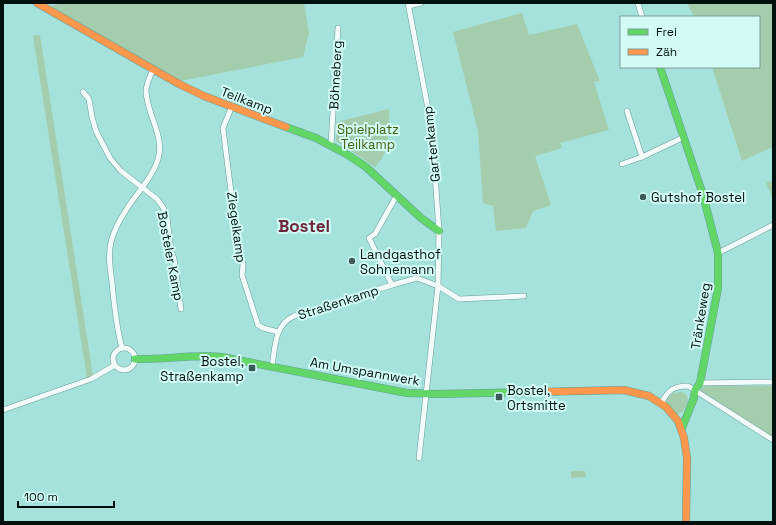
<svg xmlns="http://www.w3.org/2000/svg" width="776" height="525" font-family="'Space Grotesk',sans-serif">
<rect width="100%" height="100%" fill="#a5e2dc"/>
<g fill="#a3cdac">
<polygon points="63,3 304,3 309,33 303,57 180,81 48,7"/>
<polygon points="687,3 773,3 773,147 742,161 712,67 759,67 759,17 694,17"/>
<polygon points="522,13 529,35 577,24 600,81 594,82 609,130 560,143 562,148 535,156 551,205 533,211 526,228 496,231 493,206 483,203 478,131 453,32"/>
<polygon points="40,35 93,376 87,378 33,36"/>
<path d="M389 109C389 130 391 151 375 167L336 141 337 122Z"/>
<polygon points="773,180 773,199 766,183"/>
<polygon points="704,386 773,386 773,439 700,391"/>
<polygon points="682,392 687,395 688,403 682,412 677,414 669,409 666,400 673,393"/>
<polygon points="571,471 585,471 586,477 571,478"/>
</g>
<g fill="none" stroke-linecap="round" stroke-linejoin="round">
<defs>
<g id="street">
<polyline points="408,3 432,130 439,231 438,286 419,458"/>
<polyline points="638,3 642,17"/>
<polyline points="409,6 421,3"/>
<polyline points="83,92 89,99 92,117 96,131 110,158 121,171 157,199 163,207 167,218 171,250 174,259 181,309"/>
<polyline points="232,106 223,128 237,240 243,265 242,275 258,325 263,328 278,332"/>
<polyline points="627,111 642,157"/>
<polyline points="331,145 338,28"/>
<polyline points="622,164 642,157 684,137"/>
<polyline points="718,253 773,225"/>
<polyline points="392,285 369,238 375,234 397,195"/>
<circle cx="124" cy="359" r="11"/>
<path d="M122 348C116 326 114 304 112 282 110 269 108 255 111 242 114 229 121 218 128 207 138 192 156 173 159 155 163 133 146 112 146 90 147 83 150 76 153 70"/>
<path d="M272 367C275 348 274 325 294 316L392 285 417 278 438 286 459 299 524 296"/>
<polyline points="700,383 773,382"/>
<path d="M662 402C668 390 674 386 688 386L773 440"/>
<polyline points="3,410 91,379 115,365"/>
</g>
<g id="fast">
<polyline points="660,67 703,195 718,253 718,288 700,383 695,390 694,398 682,428"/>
<polyline points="286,127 316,138 348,155 366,167 421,218 439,231"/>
<path d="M135 359C164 360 193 354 222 357L407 393 438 394 536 392"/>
</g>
<g id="slow">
<polyline points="37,3 179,84 204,96 286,127"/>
<polyline points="536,392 624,390 649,396 666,407 678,421 684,438 687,458 686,522"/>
</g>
</defs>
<use href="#street" stroke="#649c97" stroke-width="6"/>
<use href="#fast" stroke="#649c97" stroke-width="8"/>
<use href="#slow" stroke="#649c97" stroke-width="8"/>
<use href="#street" stroke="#f2fbfa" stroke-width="5"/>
<use href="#fast" stroke="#63d668" stroke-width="7"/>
<use href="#slow" stroke="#ff974d" stroke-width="7"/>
</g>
<g fill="#3a5a57" stroke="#d3fbf6" stroke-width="1.5">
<circle cx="643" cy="197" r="4"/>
<circle cx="352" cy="261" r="4"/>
<rect x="248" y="364" width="8" height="8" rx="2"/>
<rect x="495" y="393" width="8" height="8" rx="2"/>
</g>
<g text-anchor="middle" stroke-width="4" stroke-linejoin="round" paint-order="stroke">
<g font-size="13" fill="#00100f" stroke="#d3fbf6">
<text transform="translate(335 75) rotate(-87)" y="5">Böhneberg</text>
<text transform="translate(247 100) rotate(21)" y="5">Teilkamp</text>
<text transform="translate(431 144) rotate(-96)" y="5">Gartenkamp</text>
<text transform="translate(237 227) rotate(82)" y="5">Ziegelkamp</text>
<text transform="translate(171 256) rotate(79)" y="5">Bosteler Kamp</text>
<text transform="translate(338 302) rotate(-18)" y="5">Straßenkamp</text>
<text transform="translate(700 316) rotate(-81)" y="5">Tränkeweg</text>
<text transform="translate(365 371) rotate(10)" y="5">Am Umspannwerk</text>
</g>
<g font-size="13" fill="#446110" stroke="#d3fbf6">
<text x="368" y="134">Spielplatz<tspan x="368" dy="15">Teilkamp</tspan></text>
</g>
<g font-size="13" fill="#00100f" stroke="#d3fbf6" text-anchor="start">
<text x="651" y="202">Gutshof Bostel</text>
<text x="360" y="259">Landgasthof<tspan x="360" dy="15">Sohnemann</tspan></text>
<text x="244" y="366" text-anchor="end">Bostel,<tspan x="244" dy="15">Straßenkamp</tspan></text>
<text x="507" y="395">Bostel,<tspan x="507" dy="15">Ortsmitte</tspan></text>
</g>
<g font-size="17" font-weight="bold" fill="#6b2637" stroke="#d3fbf6">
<text x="304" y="232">Bostel</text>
</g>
</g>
<rect width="776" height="525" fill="none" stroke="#00100f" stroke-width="8"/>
<rect x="620" y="16" width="140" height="52" fill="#d3fbf6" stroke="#7f9d9a"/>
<rect x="628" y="29" width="20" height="6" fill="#63d668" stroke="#7f9d9a"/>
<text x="656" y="36" font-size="12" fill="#00100f">Frei</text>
<rect x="628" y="49" width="20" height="6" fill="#ff974d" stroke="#7f9d9a"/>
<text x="656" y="56" font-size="12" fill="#00100f">Zäh</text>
<path d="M18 501v6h96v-6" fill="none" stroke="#00100f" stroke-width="2"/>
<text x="24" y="501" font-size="12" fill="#00100f" stroke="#d3fbf6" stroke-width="3" paint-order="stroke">100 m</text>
</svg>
